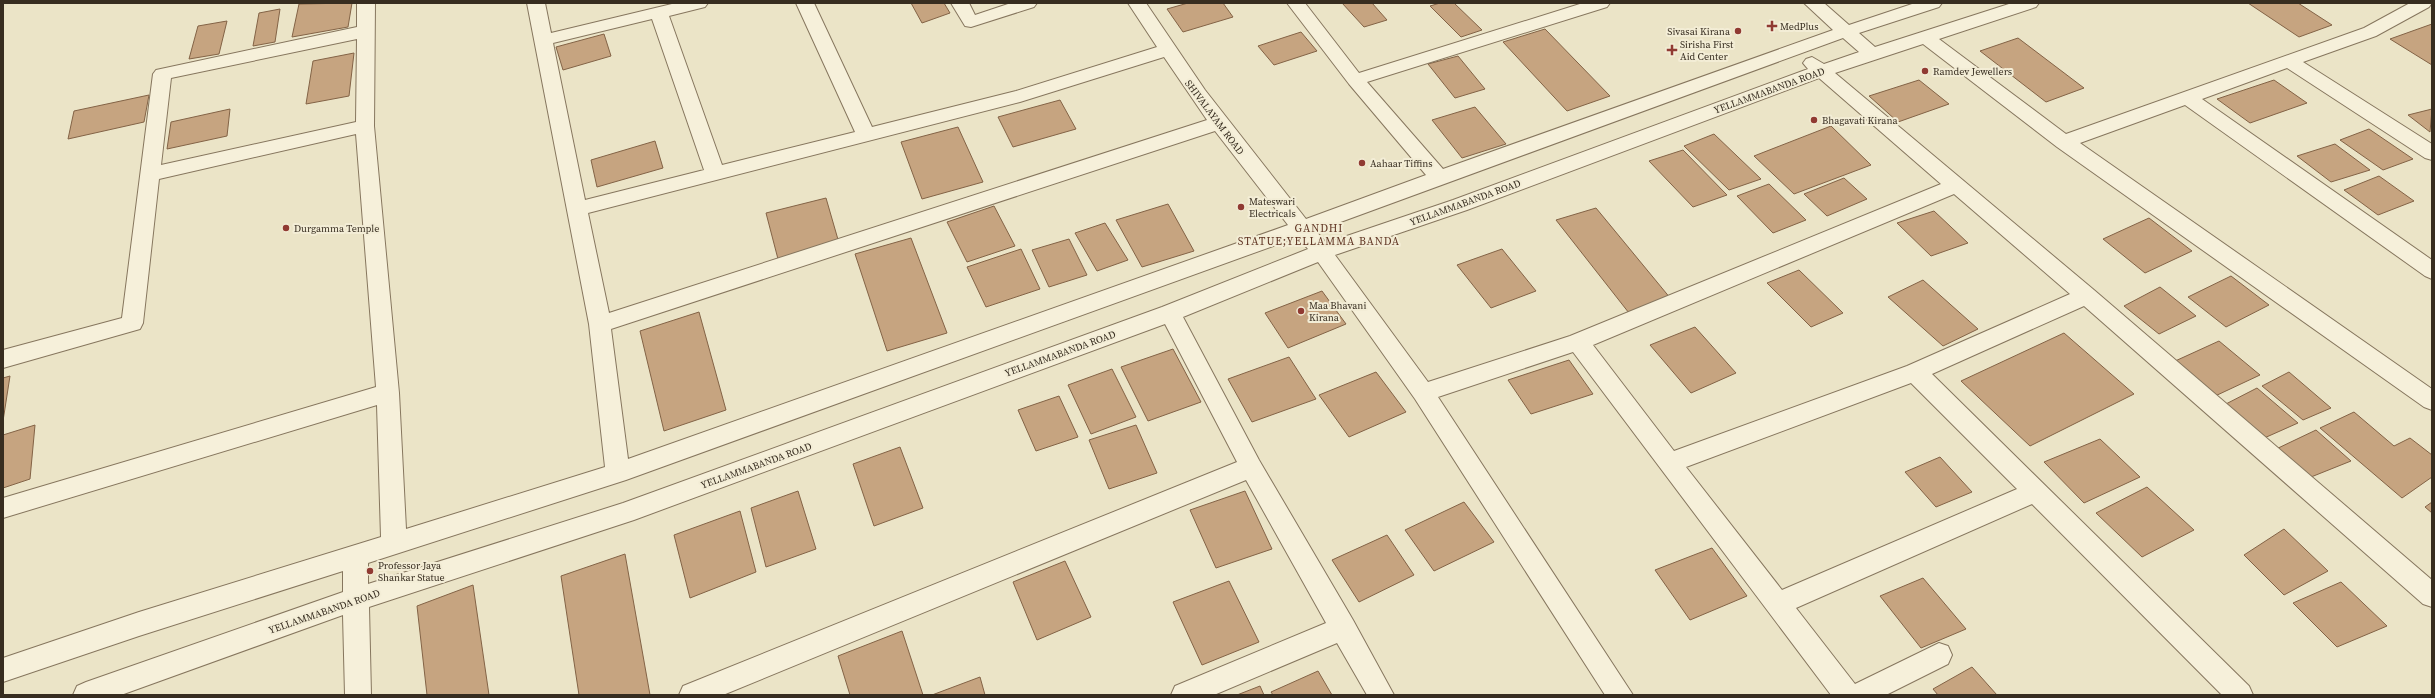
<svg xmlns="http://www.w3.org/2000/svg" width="2435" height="698" font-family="'Source Serif 4',serif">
<rect width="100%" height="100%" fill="#ebe4c7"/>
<g fill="#c6a480" stroke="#836346">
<polygon points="352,3 348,27 292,37 299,4"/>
<polygon points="911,3 944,3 950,13 922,23"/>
<polygon points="1188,3 1223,3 1233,17 1183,32 1167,9"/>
<polygon points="1342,3 1372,3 1387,20 1364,27"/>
<polygon points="1440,3 1454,3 1482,30 1461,37 1430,6"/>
<polygon points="2248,3 2298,3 2332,25 2299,37"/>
<polygon points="280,9 275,42 253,46 259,13"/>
<polygon points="227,21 219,54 189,59 198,26"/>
<polygon points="2432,24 2432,65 2390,39"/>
<polygon points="1545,29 1610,96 1567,111 1503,42"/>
<polygon points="1301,32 1317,51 1274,65 1258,46"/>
<polygon points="604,34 611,56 563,70 556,47"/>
<polygon points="2018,38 2084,88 2046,102 1980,51"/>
<polygon points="354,53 349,96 306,104 313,61"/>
<polygon points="1458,56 1485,89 1455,98 1428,64"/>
<polygon points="1919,80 1949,104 1898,122 1869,96"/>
<polygon points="2274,80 2307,103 2250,123 2217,99"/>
<polygon points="149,95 144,122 68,139 74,111"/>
<polygon points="1060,100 1076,129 1013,147 998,117"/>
<polygon points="1475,107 1506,144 1462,158 1432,120"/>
<polygon points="230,109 227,136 167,149 171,122"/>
<polygon points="2432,109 2430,132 2408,115"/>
<polygon points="1831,126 1871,165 1794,194 1754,156"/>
<polygon points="958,127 983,182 922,199 901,142"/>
<polygon points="2369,129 2413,159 2383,170 2340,140"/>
<polygon points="1714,134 1761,179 1729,190 1684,146"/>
<polygon points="655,141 663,168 597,187 591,160"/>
<polygon points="2335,144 2370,170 2331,182 2297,156"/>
<polygon points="1683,150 1727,195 1693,207 1649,161"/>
<polygon points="2379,176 2414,201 2378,215 2344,190"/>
<polygon points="1844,178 1867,199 1827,216 1804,194"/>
<polygon points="1769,184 1806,220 1773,233 1737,196"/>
<polygon points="826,198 839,243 778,259 766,213"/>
<polygon points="1168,204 1194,251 1142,267 1116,220"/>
<polygon points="994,206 1015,246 967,262 947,222"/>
<polygon points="1596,208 1671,299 1629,313 1556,220"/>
<polygon points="1934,211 1968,243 1931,256 1897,223"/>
<polygon points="2149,218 2192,251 2145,273 2103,239"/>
<polygon points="1105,223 1128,260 1097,271 1075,233"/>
<polygon points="911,238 947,333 887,351 855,254"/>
<polygon points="1069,239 1087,275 1049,287 1032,250"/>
<polygon points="1021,249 1040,289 986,307 967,267"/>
<polygon points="1502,249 1536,291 1491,308 1457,265"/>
<polygon points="1799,270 1843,313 1811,327 1767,283"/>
<polygon points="2231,276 2269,305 2226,327 2188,297"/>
<polygon points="1923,280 1978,329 1943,346 1888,297"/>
<polygon points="2160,287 2196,316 2159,334 2124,306"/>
<polygon points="1322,291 1346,324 1288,348 1265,313"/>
<polygon points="699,312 726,410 664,431 640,331"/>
<polygon points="1695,327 1736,373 1691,393 1650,345"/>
<polygon points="2064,333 2134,394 2030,446 1961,381"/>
<polygon points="2219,341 2260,375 2213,397 2173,362"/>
<polygon points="1173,349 1201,402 1148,421 1121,367"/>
<polygon points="1289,357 1316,399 1252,422 1228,379"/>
<polygon points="1569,360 1593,394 1531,414 1508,380"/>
<polygon points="1112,369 1136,417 1091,434 1068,385"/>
<polygon points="1376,372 1406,412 1349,437 1319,395"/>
<polygon points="2289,372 2331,408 2303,420 2262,386"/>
<polygon points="10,376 3,421 3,378"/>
<polygon points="2257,388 2298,423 2262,439 2222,406"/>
<polygon points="1059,396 1078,437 1036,451 1018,410"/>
<polygon points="2354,412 2394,446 2410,438 2432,455 2432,477 2402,498 2320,428"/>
<polygon points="35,425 30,479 3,488 3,435"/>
<polygon points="1136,425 1157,473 1109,489 1089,440"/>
<polygon points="2316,430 2351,461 2306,479 2272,451"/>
<polygon points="2100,439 2140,477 2084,503 2044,462"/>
<polygon points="900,447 923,508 874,526 853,464"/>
<polygon points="1940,457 1972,492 1936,507 1905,472"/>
<polygon points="2147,487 2194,530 2142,557 2096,513"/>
<polygon points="798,491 816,549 766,567 751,508"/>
<polygon points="1245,491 1272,549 1216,568 1190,510"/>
<polygon points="1464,502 1494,542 1434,571 1405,530"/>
<polygon points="2432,502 2432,513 2425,507"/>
<polygon points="740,511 756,572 690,598 674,535"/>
<polygon points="2284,529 2328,571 2284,595 2244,555"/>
<polygon points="1387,535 1414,575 1359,602 1332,560"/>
<polygon points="1712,548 1747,596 1690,620 1655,570"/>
<polygon points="625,554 650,695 579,695 561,576"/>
<polygon points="1065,561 1091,617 1037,640 1013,582"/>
<polygon points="1923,578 1966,629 1921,648 1880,596"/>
<polygon points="1229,581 1259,642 1202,665 1173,602"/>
<polygon points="2341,582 2387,626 2337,647 2293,603"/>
<polygon points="473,585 489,695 427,695 417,606"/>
<polygon points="902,631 923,695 850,695 838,656"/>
<polygon points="1972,667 1997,695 1938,695 1933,689"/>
<polygon points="1318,671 1332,695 1273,695 1271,692"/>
<polygon points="980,677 985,695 932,695"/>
<polygon points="1260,686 1264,695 1237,695"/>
</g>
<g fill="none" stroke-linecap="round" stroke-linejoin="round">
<defs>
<g id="minor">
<path d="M357 3H375L374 126 399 393 406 529 605 467 589 324 527 3H545L551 33 676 3H708L705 7 669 16 722 165 855 132 796 3H814L872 127 1016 91 1157 47 1128 3H1146L1205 90 1306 219 1426 175 1349 84 1287 3H1305L1359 73 1583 3H1610L1607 7 1367 82 1443 169 1833 30 1804 3H1824L1849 25 1915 3H1942L1939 7 1859 33 1875 47 2012 3H2039L2036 7 1939 39 2066 134 2364 28 2410 3H2432L2429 7 2376 36 2303 62 2432 144V160L2425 158 2287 68 2202 99 2432 260V279L2425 276 2185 105 2080 143 2432 389V410L2424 407 2057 147 1923 44 1835 73 2094 290 2432 580V607L2423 604 2084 306 1932 374 2249 686 2253 695H2222L2032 504 1796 608 1855 684 1939 643 1948 646 1952 655 1948 664 1886 695H1831L1573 352 1438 397 1633 695H1605L1415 399 1318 262 1183 317 1259 460 1353 620 1394 695H1367L1337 643 1214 695H1171L1175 686 1326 623 1246 480 723 695H679L683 686 1237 462 1165 324 634 520 369 607 371 695H345L343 615 121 695H73L77 686 86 682 343 592V571L139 636 3 682V658L139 612 381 537 377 405 3 518V498L376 387 356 134 159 179 143 323 140 329 3 368V350L122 318 153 74 156 70 357 27ZM652 19 704 170 585 200 553 43ZM1843 38 1859 52 1824 64 1812 57 1806 59 1803 63 1808 69 1453 200 1326 243 1316 231ZM357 39 356 122 161 165 171 78ZM1164 57 1207 120 609 313 588 213 1020 102ZM1819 78 1941 184 1570 336 1428 382 1335 255 1467 210ZM1215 131 1288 225 628 459 611 329ZM1954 194 2070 294 1907 366 1674 451 1593 345ZM1298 237 1308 249 1162 307 623 503 368 584V563L626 480ZM1911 383 2017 489 1782 590 1686 467Z"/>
<polygon points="951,3 969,3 975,15 1011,3 1037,3 1034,7 971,27 965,26"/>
</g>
</defs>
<use href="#minor" stroke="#86765e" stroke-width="2"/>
<use href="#minor" fill="#f6f0da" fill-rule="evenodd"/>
</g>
<g fill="#903a32" stroke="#f3edd6" stroke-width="1.5">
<path d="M1770 20h4v4h4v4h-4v4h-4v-4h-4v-4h4z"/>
<circle cx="1738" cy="31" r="4"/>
<path d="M1670 44h4v4h4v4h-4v4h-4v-4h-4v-4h4z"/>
<circle cx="1925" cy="71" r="4"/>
<circle cx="1814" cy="120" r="4"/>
<circle cx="1362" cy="163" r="4"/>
<circle cx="1241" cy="207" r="4"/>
<circle cx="286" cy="228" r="4"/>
<circle cx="1301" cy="311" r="4"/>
<circle cx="370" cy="571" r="4"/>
</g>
<g text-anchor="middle" stroke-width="4" stroke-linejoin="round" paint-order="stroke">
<g font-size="10" fill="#372d20" stroke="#f3edd6" text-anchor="start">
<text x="1780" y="30">MedPlus</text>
<text x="1730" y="35" text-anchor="end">Sivasai Kirana</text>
<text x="1680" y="48">Sirisha First<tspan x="1680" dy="12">Aid Center</tspan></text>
<text x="1933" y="75">Ramdev Jewellers</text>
<text x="1822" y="124">Bhagavati Kirana</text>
<text x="1370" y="167">Aahaar Tiffins</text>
<text x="1249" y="205">Mateswari<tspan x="1249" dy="12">Electricals</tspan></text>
<text x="294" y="232">Durgamma Temple</text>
<text x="1309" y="309">Maa Bhavani<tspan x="1309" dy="12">Kirana</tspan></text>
<text x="378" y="569">Professor Jaya<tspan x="378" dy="12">Shankar Statue</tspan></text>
</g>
<g font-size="10" fill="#372d20" stroke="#f3edd6">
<text transform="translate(1769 90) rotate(-20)" y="4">YELLAMMABANDA ROAD</text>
<text transform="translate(1215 117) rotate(53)" y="4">SHIVALAYAM ROAD</text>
<text transform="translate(1465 202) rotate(-20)" y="4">YELLAMMABANDA ROAD</text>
<text transform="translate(1060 353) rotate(-20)" y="4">YELLAMMABANDA ROAD</text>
<text transform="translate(756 465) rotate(-20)" y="4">YELLAMMABANDA ROAD</text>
<text transform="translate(324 611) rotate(-19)" y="4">YELLAMMABANDA ROAD</text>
</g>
<g font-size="11" letter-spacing="1" fill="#603523" stroke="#f3edd6">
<text x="1319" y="232">GANDHI<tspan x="1319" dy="13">STATUE;YELLAMMA BANDA</tspan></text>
</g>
</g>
<rect width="2435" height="698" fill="none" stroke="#372d20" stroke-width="8"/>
</svg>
